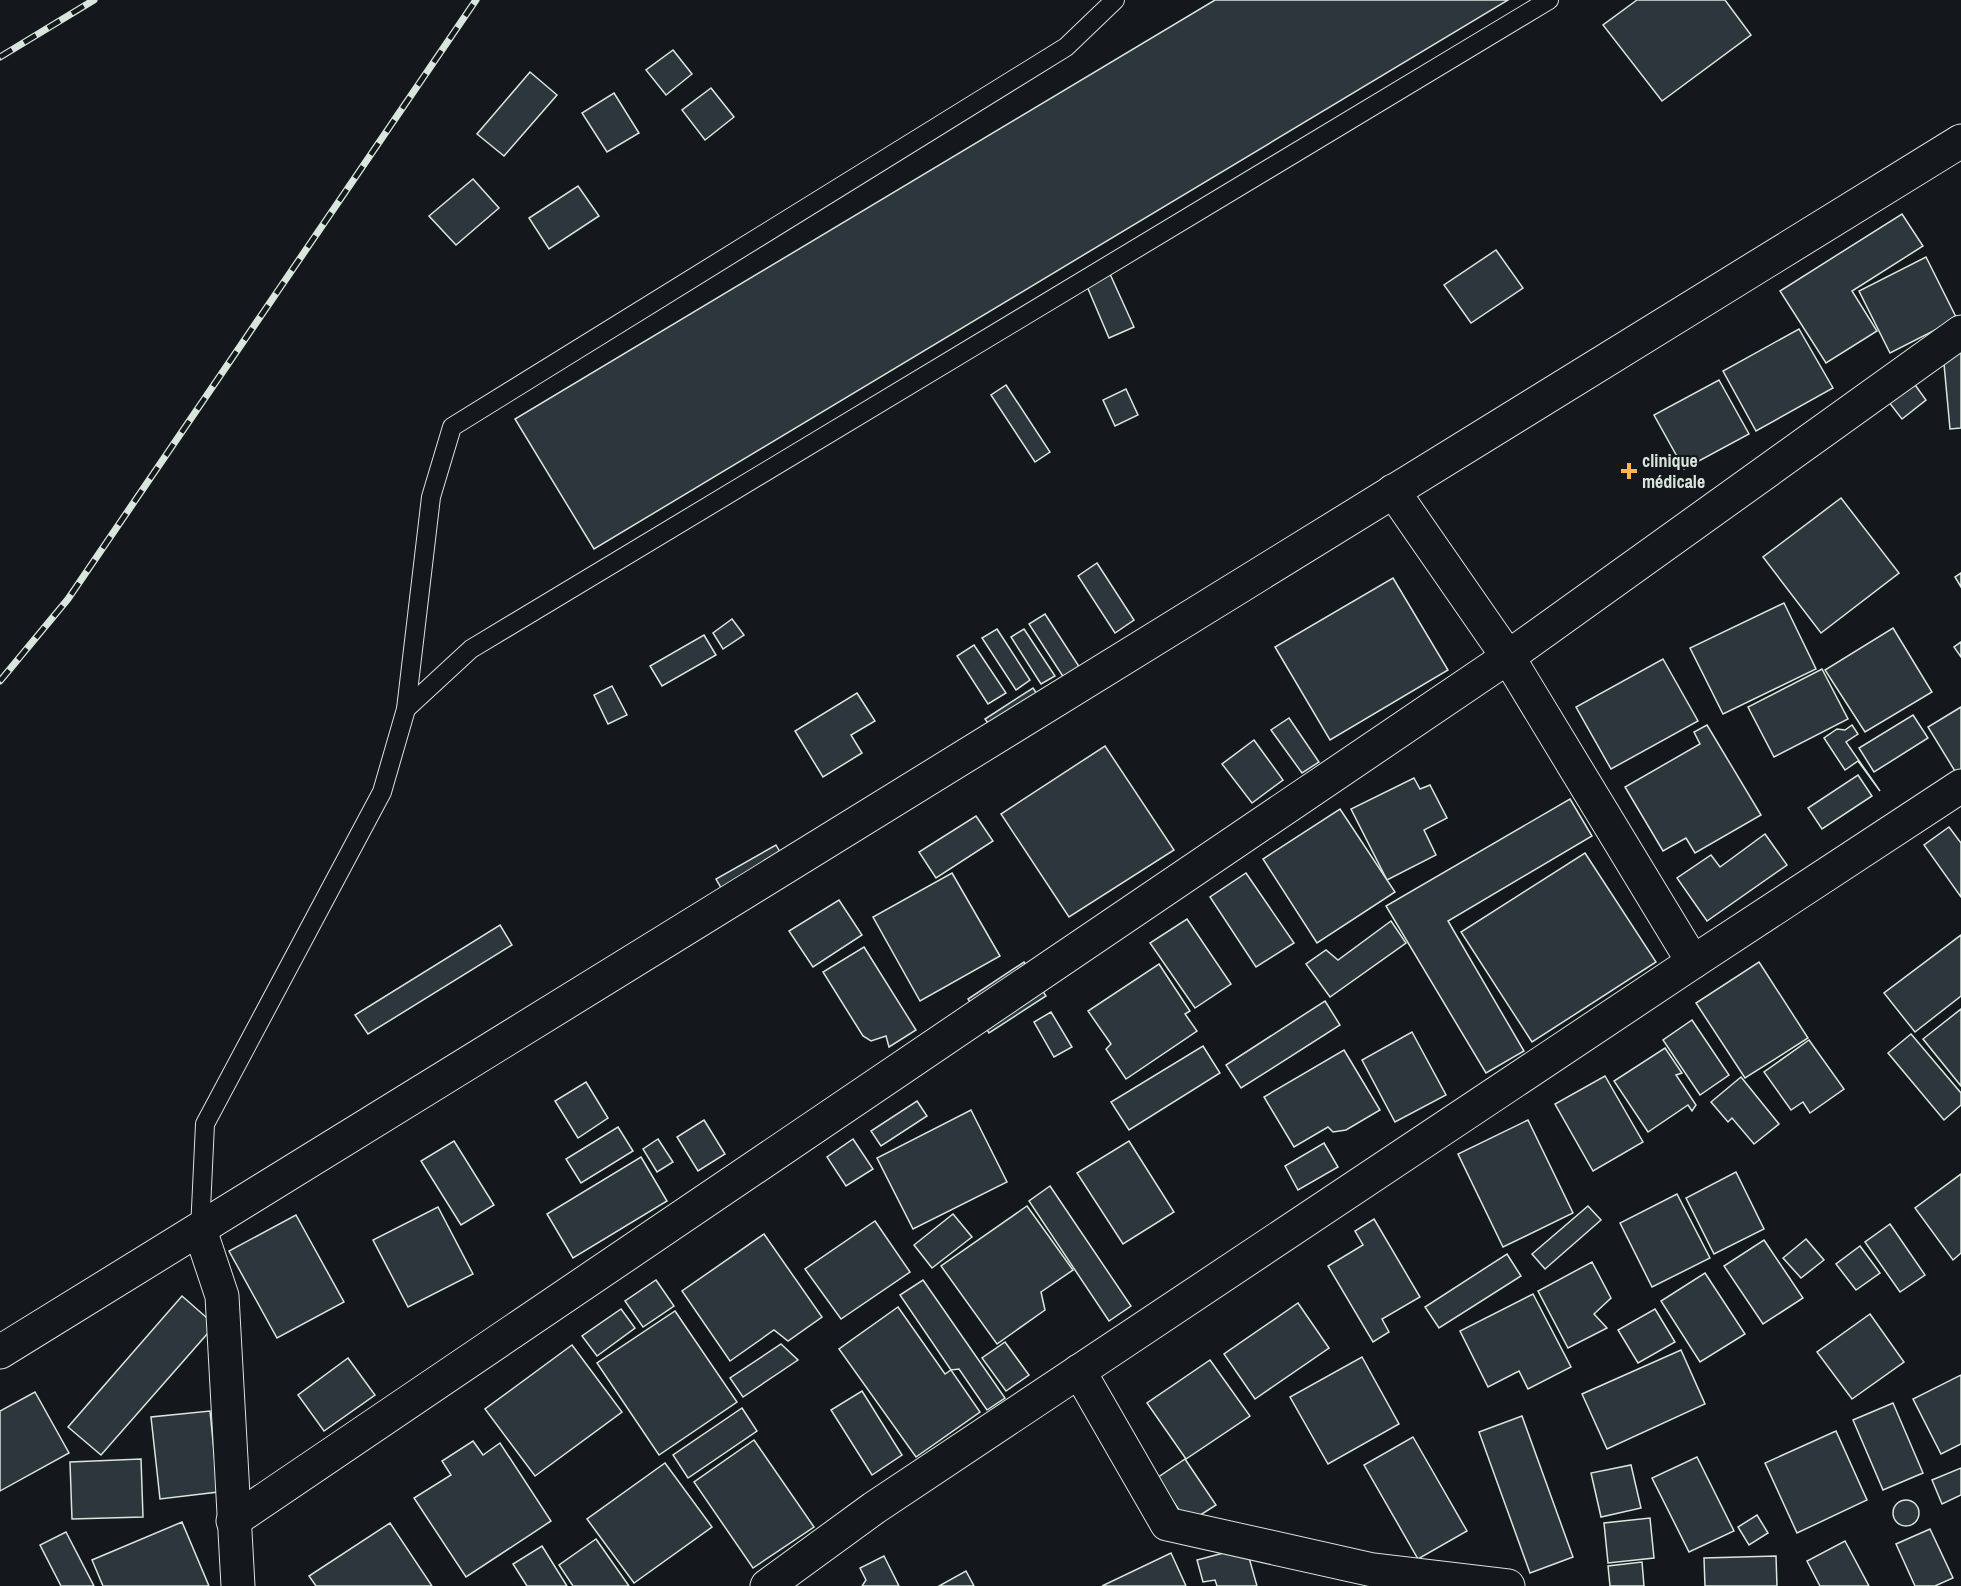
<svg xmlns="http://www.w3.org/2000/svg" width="1961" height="1586" font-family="'Archivo Narrow',sans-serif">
<rect width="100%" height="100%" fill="#14181c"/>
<g fill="#2c363c" stroke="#d8e6dc" stroke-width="1.5">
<polygon points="1215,0 1508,0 594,549 515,419"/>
<polygon points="1637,0 1725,0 1751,35 1662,101 1603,25"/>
<polygon points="673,50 692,74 666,95 646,70"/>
<polygon points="530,72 557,95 504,156 477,134"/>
<polygon points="711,88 734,117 705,140 682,110"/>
<polygon points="614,93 639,133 607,152 582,113"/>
<polygon points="473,179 499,208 456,245 429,216"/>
<polygon points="578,186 599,216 549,249 529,218"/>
<polygon points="1902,214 1923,246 1852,291 1877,331 1826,363 1780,291"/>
<polygon points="1496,250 1523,288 1471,323 1444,285"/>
<polygon points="1926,257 1957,319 1890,353 1859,291"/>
<polygon points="1110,274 1134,327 1109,338 1086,284"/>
<polygon points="1799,329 1833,388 1756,431 1723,371"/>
<polygon points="1961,352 1961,428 1950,429 1943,353"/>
<polygon points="1719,380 1749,434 1684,469 1654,415"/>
<polygon points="1913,382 1926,400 1902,419 1888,401"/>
<polygon points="1006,385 1050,452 1035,462 991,395"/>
<polygon points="1126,389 1138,415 1115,426 1103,400"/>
<polygon points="1841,498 1899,573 1821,633 1763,557"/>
<polygon points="1097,563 1134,620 1115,633 1078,576"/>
<polygon points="1961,573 1961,587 1955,577"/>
<polygon points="1393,578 1448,670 1330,740 1275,647"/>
<polygon points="1784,603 1816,669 1723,714 1690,648"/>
<polygon points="1045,614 1080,668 1064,678 1029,624"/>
<polygon points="732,619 744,635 723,649 713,633"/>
<polygon points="1893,628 1932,692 1865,732 1825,670"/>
<polygon points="997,629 1030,680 1016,690 982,638"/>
<polygon points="1024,629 1055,676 1041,684 1011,637"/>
<polygon points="704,635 716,655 662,686 650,666"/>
<polygon points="1961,642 1961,657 1954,647"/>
<polygon points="974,645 1006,693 988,704 957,656"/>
<polygon points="1663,659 1698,721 1611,769 1576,707"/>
<polygon points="1822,669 1848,719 1774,757 1748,707"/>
<polygon points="612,686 627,715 608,724 594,695"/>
<polygon points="1033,688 1043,703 996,734 985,719"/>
<polygon points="857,693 875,721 851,735 862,753 823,777 795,731"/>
<polygon points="1961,707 1961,781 1928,727"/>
<polygon points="1913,715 1928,738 1874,772 1859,748"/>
<polygon points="1289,718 1319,762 1302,773 1271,730"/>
<polygon points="1707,725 1761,815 1695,853 1686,838 1663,851 1625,787 1700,744 1694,732"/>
<polygon points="1852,725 1858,734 1846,742 1880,791 1858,761 1845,770 1824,738 1837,729 1845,730"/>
<polygon points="1254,740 1283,780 1252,803 1222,764"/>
<polygon points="1105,746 1174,850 1069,917 1001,814"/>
<polygon points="1858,775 1872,796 1822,829 1808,808"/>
<polygon points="1414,778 1420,789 1430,785 1447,818 1424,830 1436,855 1387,880 1351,809"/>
<polygon points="1570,799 1592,836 1448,921 1524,1051 1486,1073 1386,906"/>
<polygon points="1340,809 1395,892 1317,943 1263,859"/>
<polygon points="976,816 993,841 936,878 919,852"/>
<polygon points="1949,827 1961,843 1961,897 1924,845"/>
<polygon points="1765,834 1787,865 1707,921 1677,878 1711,855 1720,867"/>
<polygon points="776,845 784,859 724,893 716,879"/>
<polygon points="1585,853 1656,962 1532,1042 1461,932"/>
<polygon points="952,873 1000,956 920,1001 873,917"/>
<polygon points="1246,873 1294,943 1256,967 1210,897"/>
<polygon points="839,900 862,935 813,967 789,931"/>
<polygon points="1187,919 1231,984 1195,1008 1150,943"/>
<polygon points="1391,921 1406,943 1330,997 1306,964 1326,950 1338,960"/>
<polygon points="500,925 512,945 368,1034 355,1015"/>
<polygon points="1961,935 1961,996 1915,1032 1884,993"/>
<polygon points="864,947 916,1030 889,1047 886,1036 871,1041 863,1036 823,972"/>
<polygon points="1024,962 1046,996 989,1033 968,999"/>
<polygon points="1759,962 1808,1038 1745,1078 1696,1003"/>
<polygon points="1159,964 1190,1011 1185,1014 1197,1031 1126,1079 1106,1049 1111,1044 1088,1011"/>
<polygon points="1325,1001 1340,1025 1241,1088 1226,1065"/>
<polygon points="1961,1009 1961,1086 1923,1039"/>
<polygon points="1051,1012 1072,1047 1054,1057 1034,1022"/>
<polygon points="1692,1020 1729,1075 1700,1095 1663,1040"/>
<polygon points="1412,1032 1446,1095 1395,1122 1362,1060"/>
<polygon points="1911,1034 1961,1093 1961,1105 1944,1120 1888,1053"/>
<polygon points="1809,1040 1844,1089 1810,1113 1803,1102 1791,1110 1764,1072"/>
<polygon points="1203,1046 1220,1073 1129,1130 1111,1102"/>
<polygon points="1665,1048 1682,1073 1676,1075 1696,1105 1692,1111 1688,1105 1648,1132 1614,1081"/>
<polygon points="1344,1050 1380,1110 1346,1130 1333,1132 1328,1127 1294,1147 1264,1097"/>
<polygon points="1605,1076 1643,1142 1593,1171 1555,1104"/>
<polygon points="1741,1077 1779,1124 1754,1144 1732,1118 1728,1122 1711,1102"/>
<polygon points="586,1082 608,1118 578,1138 555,1101"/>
<polygon points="917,1101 927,1116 881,1146 871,1131"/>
<polygon points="971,1110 1007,1182 913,1229 877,1158"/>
<polygon points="704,1120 725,1154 698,1171 677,1137"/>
<polygon points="1528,1120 1573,1213 1503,1247 1458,1154"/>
<polygon points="618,1127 633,1151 581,1183 566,1159"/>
<polygon points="658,1139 673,1162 657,1172 643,1149"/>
<polygon points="853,1139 873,1169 846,1186 827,1157"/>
<polygon points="454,1141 494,1205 461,1225 421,1161"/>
<polygon points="1129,1141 1174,1212 1123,1244 1077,1173"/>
<polygon points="1324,1143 1338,1167 1298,1190 1285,1166"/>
<polygon points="641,1157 667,1201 573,1258 547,1214"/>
<polygon points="1736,1172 1764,1229 1714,1254 1686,1198"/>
<polygon points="1961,1174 1961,1253 1953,1260 1915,1208"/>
<polygon points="1050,1186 1131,1306 1109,1321 1029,1201"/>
<polygon points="1677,1194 1710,1258 1652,1287 1620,1223"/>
<polygon points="1027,1206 1073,1270 1041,1292 1045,1310 997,1344 941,1266"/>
<polygon points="1588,1206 1601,1220 1545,1269 1532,1254"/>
<polygon points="438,1207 473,1274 408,1307 373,1240"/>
<polygon points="953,1214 972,1237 932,1268 914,1245"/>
<polygon points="296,1215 344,1302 277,1338 229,1251"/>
<polygon points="1374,1219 1420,1297 1382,1319 1389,1332 1373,1342 1328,1266 1363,1245 1355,1231"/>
<polygon points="875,1221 910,1272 841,1319 805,1269"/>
<polygon points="1890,1224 1925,1275 1900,1292 1865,1242"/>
<polygon points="764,1234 822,1317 788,1341 774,1330 730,1361 682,1291"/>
<polygon points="1806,1239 1824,1260 1801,1278 1783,1258"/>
<polygon points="1764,1240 1803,1298 1763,1324 1724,1266"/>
<polygon points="1860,1246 1880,1273 1856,1290 1836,1264"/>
<polygon points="1507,1254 1521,1276 1439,1328 1425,1307"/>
<polygon points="1592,1262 1611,1298 1594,1314 1607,1328 1568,1348 1538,1291"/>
<polygon points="1705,1273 1745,1334 1700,1362 1661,1301"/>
<polygon points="656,1280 674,1306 643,1327 625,1301"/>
<polygon points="923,1280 1005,1398 987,1410 959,1369 951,1370 900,1295"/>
<polygon points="1533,1294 1571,1367 1528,1389 1519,1371 1488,1387 1460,1331"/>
<polygon points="182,1296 215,1325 101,1455 68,1427"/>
<polygon points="1298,1303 1329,1348 1255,1399 1224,1354"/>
<polygon points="898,1307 945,1374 951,1370 980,1412 916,1457 839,1349"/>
<polygon points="621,1309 635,1328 597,1356 582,1336"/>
<polygon points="1655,1309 1675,1342 1638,1363 1618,1330"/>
<polygon points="675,1311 737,1402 659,1455 597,1363"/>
<polygon points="1870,1314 1904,1362 1852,1399 1817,1352"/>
<polygon points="1005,1342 1029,1375 1006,1391 982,1358"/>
<polygon points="781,1344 798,1360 743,1397 730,1378"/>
<polygon points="572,1345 622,1412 535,1476 485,1409"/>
<polygon points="1681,1350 1705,1404 1607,1449 1582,1394"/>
<polygon points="1362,1357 1399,1424 1328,1464 1290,1397"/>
<polygon points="348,1358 375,1395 324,1431 298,1395"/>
<polygon points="1210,1360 1250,1416 1186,1459 1147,1403"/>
<polygon points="1961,1375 1961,1444 1941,1454 1913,1399"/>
<polygon points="862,1391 902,1455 872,1475 831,1410"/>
<polygon points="35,1392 69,1453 0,1491 0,1411"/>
<polygon points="1893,1403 1923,1473 1883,1490 1853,1420"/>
<polygon points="742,1408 757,1431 688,1478 673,1455"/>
<polygon points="210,1411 218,1492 160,1499 151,1417"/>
<polygon points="1522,1416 1573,1557 1530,1573 1479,1432"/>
<polygon points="1836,1431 1867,1500 1797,1533 1765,1463"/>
<polygon points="1413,1437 1467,1531 1418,1559 1364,1465"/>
<polygon points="754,1440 814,1527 753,1568 694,1482"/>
<polygon points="473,1441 483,1455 500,1443 551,1521 466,1577 414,1498 451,1475 442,1461"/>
<polygon points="1697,1457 1734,1531 1689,1552 1652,1478"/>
<polygon points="141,1459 143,1517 72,1519 70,1462"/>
<polygon points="1185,1459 1216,1505 1188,1523 1157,1478"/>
<polygon points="665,1463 712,1527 634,1583 587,1519"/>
<polygon points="1631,1465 1641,1508 1601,1517 1591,1473"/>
<polygon points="1961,1468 1961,1495 1942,1504 1932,1480"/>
<circle cx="1906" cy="1513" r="13"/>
<polygon points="1757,1515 1768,1533 1749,1545 1738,1527"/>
<polygon points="1650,1518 1654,1558 1608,1563 1604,1523"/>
<polygon points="182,1522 209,1586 103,1586 92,1560"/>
<polygon points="390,1523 432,1586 316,1586 309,1576"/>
<polygon points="1930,1529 1953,1578 1935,1586 1915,1586 1896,1544"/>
<polygon points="66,1532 94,1586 61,1586 40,1545"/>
<polygon points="596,1539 629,1586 573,1586 559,1565"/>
<polygon points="1845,1541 1869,1586 1820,1586 1807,1561"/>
<polygon points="542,1546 567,1586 527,1586 513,1564"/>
<polygon points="1246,1547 1257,1586 1217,1586 1215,1580 1203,1582 1197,1560"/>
<polygon points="1171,1553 1186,1586 1102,1586"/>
<polygon points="884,1556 899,1586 862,1586 866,1580 860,1568"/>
<polygon points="1776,1556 1777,1586 1705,1586 1704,1558"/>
<polygon points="1642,1562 1644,1586 1610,1586 1608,1566"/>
<polygon points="966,1571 974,1586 939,1586"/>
</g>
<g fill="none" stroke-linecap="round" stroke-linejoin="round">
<defs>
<g id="service">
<polyline points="406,709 471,649 1549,0"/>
<polyline points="200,1230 205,1124 382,792 406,709 431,497 452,427 1066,47 1115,0"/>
</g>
<g id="minor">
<polyline points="1393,491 1508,657 1693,962"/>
<polyline points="200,1230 222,1296 238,1586"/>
<polyline points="0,1352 1961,141"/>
<polyline points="1079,1371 1167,1524 1373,1570 1508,1586"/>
<polyline points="233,1521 1508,657 1961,332"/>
<polyline points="767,1586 874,1508 1693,962 1961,786"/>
</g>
</defs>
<use href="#service" stroke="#d8e6dc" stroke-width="20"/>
<use href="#minor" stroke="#d8e6dc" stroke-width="35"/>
<use href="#service" stroke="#14181c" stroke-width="18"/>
<use href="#minor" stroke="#14181c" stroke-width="33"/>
<defs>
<g id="rail">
<polyline points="0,57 94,0"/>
<polyline points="0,681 68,599 476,0"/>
</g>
</defs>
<use href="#rail" stroke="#d8e6dc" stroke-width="7"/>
<use href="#rail" stroke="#14181c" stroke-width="4.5" stroke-dasharray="14" stroke-linecap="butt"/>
</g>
<path fill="#ffb74d" stroke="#14181c" stroke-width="2" d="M1626 462h6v6h6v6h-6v6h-6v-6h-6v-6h6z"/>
<g text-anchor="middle" stroke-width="4.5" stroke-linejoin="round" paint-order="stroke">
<g font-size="18" font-weight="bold" fill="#d8e6dc" stroke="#14181c" text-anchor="start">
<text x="1642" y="467">clinique<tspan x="1642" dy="21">médicale</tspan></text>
</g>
</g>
</svg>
